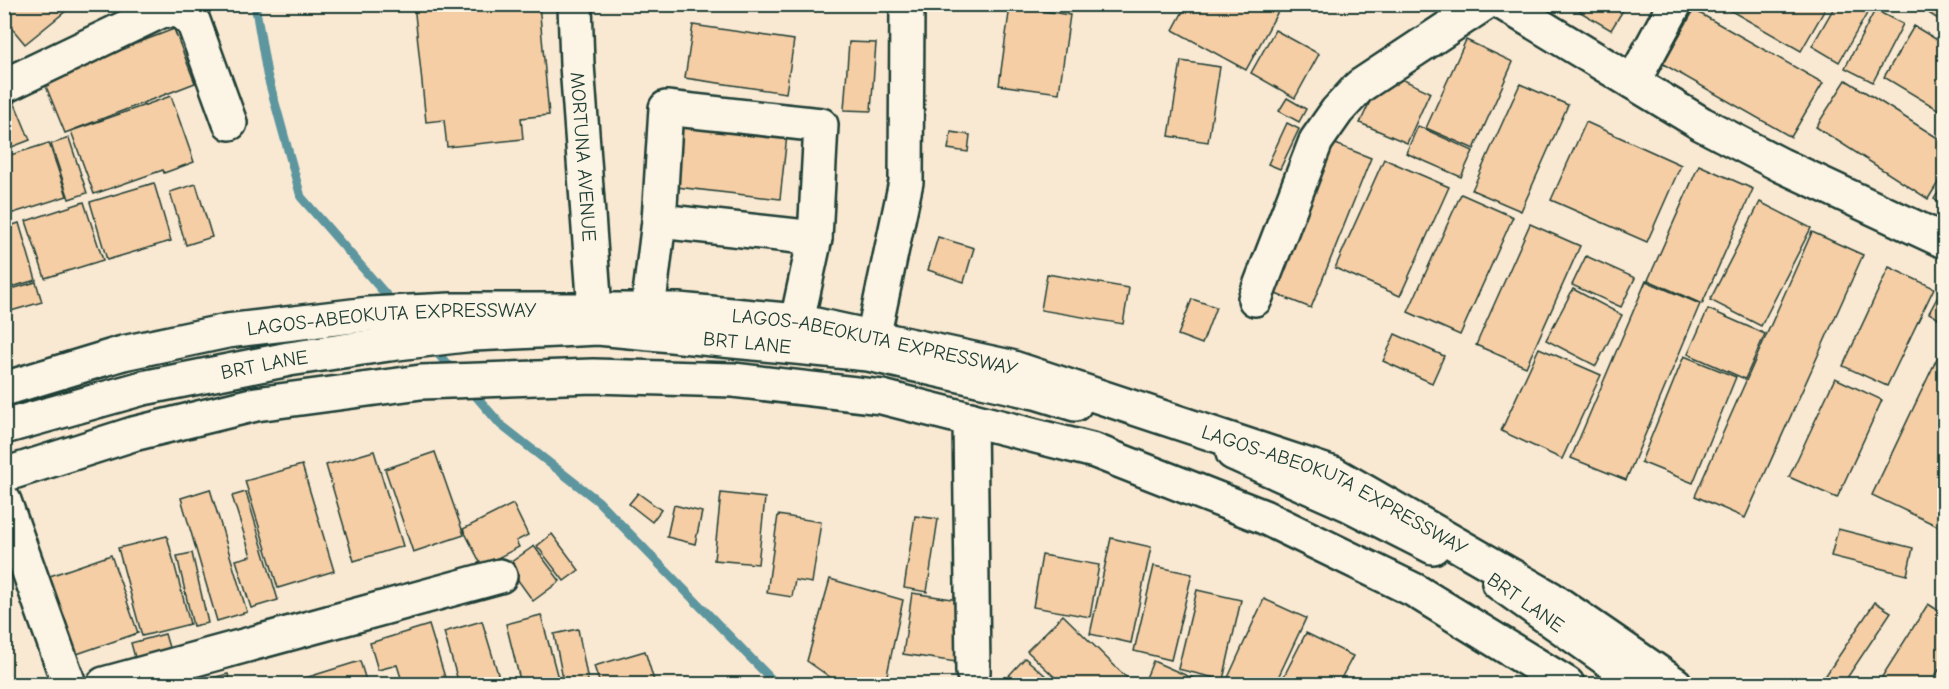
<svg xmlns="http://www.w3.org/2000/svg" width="1949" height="689" font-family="'Comic Neue',sans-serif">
<rect width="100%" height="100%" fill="#fae9d2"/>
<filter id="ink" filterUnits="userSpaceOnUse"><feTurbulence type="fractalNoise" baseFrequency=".0167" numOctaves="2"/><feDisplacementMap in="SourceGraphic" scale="12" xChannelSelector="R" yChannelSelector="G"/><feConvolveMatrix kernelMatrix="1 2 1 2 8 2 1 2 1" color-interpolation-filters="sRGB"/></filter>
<g filter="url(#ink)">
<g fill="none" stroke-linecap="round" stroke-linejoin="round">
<g stroke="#5d969f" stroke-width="9">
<polyline points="255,4 267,74 301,197 395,305"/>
<polyline points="432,347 454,372"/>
<polyline points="468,387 501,425 598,501 776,684"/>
</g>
</g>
<g fill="#f5cea5" stroke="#1f3d34" stroke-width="1.5">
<polygon points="4,4 63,4 67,10 25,44 4,19"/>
<polygon points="414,4 539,4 549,115 521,118 523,139 447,147 444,120 426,122"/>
<polygon points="1187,4 1227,5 1282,4 1246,70 1173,30"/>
<polygon points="1580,4 1627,4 1611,30 1577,10"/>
<polygon points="1719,4 1828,4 1801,51"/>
<polygon points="1836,4 1859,4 1869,10 1839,62 1812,46"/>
<polygon points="1915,4 1944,4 1944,23"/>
<polygon points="1010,6 1070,15 1059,93 999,85"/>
<polygon points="1694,10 1823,83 1791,137 1663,64"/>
<polygon points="1875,10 1903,24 1873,82 1845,68"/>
<polygon points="693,25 794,40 786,93 685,78"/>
<polygon points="1914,26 1944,44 1944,113 1884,77"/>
<polygon points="174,29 195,83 65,133 43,79"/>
<polygon points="1275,30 1319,54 1295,98 1251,73"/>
<polygon points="1466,40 1513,62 1474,149 1426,128"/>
<polygon points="849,42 876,43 871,111 844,110"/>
<polygon points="1181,61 1220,67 1208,142 1169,136"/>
<polygon points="1384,71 1430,92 1407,143 1360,123"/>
<polygon points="1846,80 1944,142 1944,173 1928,199 1816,127"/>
<polygon points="1520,84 1568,105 1521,211 1472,190"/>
<polygon points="171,96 194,162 164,173 163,170 94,194 71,131"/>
<polygon points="1287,98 1306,109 1299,122 1279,111"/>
<polygon points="13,99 30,140 4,150 4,102"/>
<polygon points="676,122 787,135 780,199 668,186"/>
<polygon points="1586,122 1681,165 1647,242 1551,200"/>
<polygon points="1287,123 1299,129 1280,169 1268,164"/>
<polygon points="1418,126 1473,151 1461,177 1406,153"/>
<polygon points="951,132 970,135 968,152 948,149"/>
<polygon points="69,138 87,193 69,199 51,144"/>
<polygon points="1328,141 1371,158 1311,308 1268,291"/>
<polygon points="49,143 67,196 4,216 4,157"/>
<polygon points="1384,159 1449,187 1400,296 1335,268"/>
<polygon points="1699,165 1753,189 1702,304 1648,280"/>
<polygon points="154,183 171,241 107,260 90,202"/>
<polygon points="1944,183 1944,206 1934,199"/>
<polygon points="196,184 212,237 186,245 170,192"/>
<polygon points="1461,194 1513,217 1460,335 1408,312"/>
<polygon points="84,202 103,260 45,278 26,221"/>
<polygon points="1760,202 1811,228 1761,326 1710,300"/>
<polygon points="19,223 36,280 4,289 4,228"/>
<polygon points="1530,224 1580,246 1526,367 1476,345"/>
<polygon points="1812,232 1863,255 1745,518 1695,496"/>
<polygon points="938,237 974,248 964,282 928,270"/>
<polygon points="1586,256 1635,278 1621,307 1572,285"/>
<polygon points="1889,267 1934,288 1887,386 1843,366"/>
<polygon points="1047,274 1129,288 1123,324 1041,310"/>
<polygon points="1646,281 1700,304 1626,480 1571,458"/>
<polygon points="36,282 42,302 4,313 4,291"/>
<polygon points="1944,285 1944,322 1929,313"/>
<polygon points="1573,289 1622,315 1596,366 1546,340"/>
<polygon points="1192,299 1216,307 1202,344 1178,335"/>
<polygon points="1708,309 1765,334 1745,379 1688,354"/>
<polygon points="1395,334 1444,356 1432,383 1383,361"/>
<polygon points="1539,348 1601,375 1562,459 1501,431"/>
<polygon points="1941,350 1944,351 1944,529 1872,495"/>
<polygon points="1684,356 1736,377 1693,483 1641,462"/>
<polygon points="1835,378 1882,400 1837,498 1789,477"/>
<polygon points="374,451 403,546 354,561 326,465"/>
<polygon points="435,452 464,535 413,552 385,469"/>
<polygon points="302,465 334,571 278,588 245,481"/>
<polygon points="210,489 247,612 217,621 181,498"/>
<polygon points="246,492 278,600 251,608 236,560 251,556 232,496"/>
<polygon points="638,493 661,510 652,522 629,504"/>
<polygon points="721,493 765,498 758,564 714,560"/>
<polygon points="513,504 528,535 516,541 519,547 482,566 463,529"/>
<polygon points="674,505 702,512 695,544 667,537"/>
<polygon points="778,515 821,522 812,583 795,580 792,597 767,593"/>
<polygon points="915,516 938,519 927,592 904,588"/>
<polygon points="1838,529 1913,548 1907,575 1831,556"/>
<polygon points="552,534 579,570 564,581 537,546"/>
<polygon points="167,536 190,624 142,636 118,548"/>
<polygon points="1111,538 1151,547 1131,643 1090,634"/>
<polygon points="534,546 560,581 533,601 507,565"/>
<polygon points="192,553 208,623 193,626 177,556"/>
<polygon points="111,555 138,633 71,656 44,578"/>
<polygon points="1042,555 1099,565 1090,617 1033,607"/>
<polygon points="1154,566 1192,574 1171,660 1134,651"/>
<polygon points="830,579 903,600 885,684 840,684 807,661"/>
<polygon points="1197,590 1241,600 1223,680 1178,669"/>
<polygon points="912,593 965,601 956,662 903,654"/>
<polygon points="1264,599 1306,618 1275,684 1231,684 1226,682"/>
<polygon points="1875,602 1891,612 1843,684 1827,684 1822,681"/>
<polygon points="1928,604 1944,614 1944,662 1930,684 1881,684 1878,683"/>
<polygon points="541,615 559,682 549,684 521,684 506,624"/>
<polygon points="1063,615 1129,680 1125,684 1062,684 1027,651"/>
<polygon points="482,621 501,684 459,684 444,632"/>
<polygon points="429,625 447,684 403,684 397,665 378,670 370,643"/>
<polygon points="578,629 588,681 564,684 554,634"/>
<polygon points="1306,633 1353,656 1338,684 1280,684"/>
<polygon points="165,634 170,651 136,661 131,643"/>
<polygon points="645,651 655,684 600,684 594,666"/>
<polygon points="1025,658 1055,684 1001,684"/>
<polygon points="360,661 367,684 307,684 305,678"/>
<polygon points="1153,661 1206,684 1161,684 1146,678"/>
<polygon points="228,674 231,684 205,684 204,680"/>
</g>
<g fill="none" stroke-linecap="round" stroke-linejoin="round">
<defs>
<g id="minor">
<path id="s1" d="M575 4 577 65 595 310"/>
<polyline points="1504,4 1702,124 1781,165 1944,241"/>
<polyline points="1633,82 1675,4"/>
<polyline points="4,86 163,10 180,11 193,21 230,123"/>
<polyline points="659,221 815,238"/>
<polyline points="1255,299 1316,141 1337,111 1360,86 1484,4"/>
<polyline points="648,310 659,221 666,108 821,125 815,238 797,321"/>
<polyline points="873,338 906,182 907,4"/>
<polyline points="970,419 973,672"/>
<path id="s2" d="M4 427 143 388 289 359 389 344 473 334 598 328 868 354 1039 393 1075 404"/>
<polyline points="1233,453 1350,505 1433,547"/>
<polyline points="4,501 69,684"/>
<polyline points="1499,583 1642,684"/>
<polyline points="104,684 500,576"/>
</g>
<g id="highway">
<path id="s3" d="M4 389 123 353 227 331 369 314 451 310H678L797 321 1010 367 1334 474 1550 598 1675 684"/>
<polyline points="4,475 133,434 256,404 421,382 593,376 733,380 882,397 1095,451 1264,517 1414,590 1567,684"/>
</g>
</defs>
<use href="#minor" stroke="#1f3d34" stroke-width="38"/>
<use href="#highway" stroke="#1f3d34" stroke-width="38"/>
<use href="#minor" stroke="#fcf5e5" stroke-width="33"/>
<use href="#highway" stroke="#fcf5e5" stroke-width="33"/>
</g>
</g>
<g text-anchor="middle" stroke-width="6" stroke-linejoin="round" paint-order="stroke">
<g font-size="20" fill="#1f3d34" stroke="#fcf5e5">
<text dy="7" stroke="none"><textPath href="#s1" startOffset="153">MORTUNA AVENUE</textPath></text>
<text dy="7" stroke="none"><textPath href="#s3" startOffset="396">LAGOS-ABEOKUTA EXPRESSWAY</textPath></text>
<text dy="7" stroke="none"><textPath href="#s2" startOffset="754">BRT LANE</textPath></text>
<text dy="7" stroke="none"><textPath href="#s3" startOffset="882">LAGOS-ABEOKUTA EXPRESSWAY</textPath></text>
<text dy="7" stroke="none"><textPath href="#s2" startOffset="268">BRT LANE</textPath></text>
<text dy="7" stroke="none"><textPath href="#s3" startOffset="1368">LAGOS-ABEOKUTA EXPRESSWAY</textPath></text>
<text transform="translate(1526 602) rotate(35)" y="7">BRT LANE</text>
</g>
</g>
<rect width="1949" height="689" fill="none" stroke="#fcf5e5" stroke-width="24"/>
<rect x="12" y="12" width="1925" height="665" fill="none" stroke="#1f3d34" stroke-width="2" filter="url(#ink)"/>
</svg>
